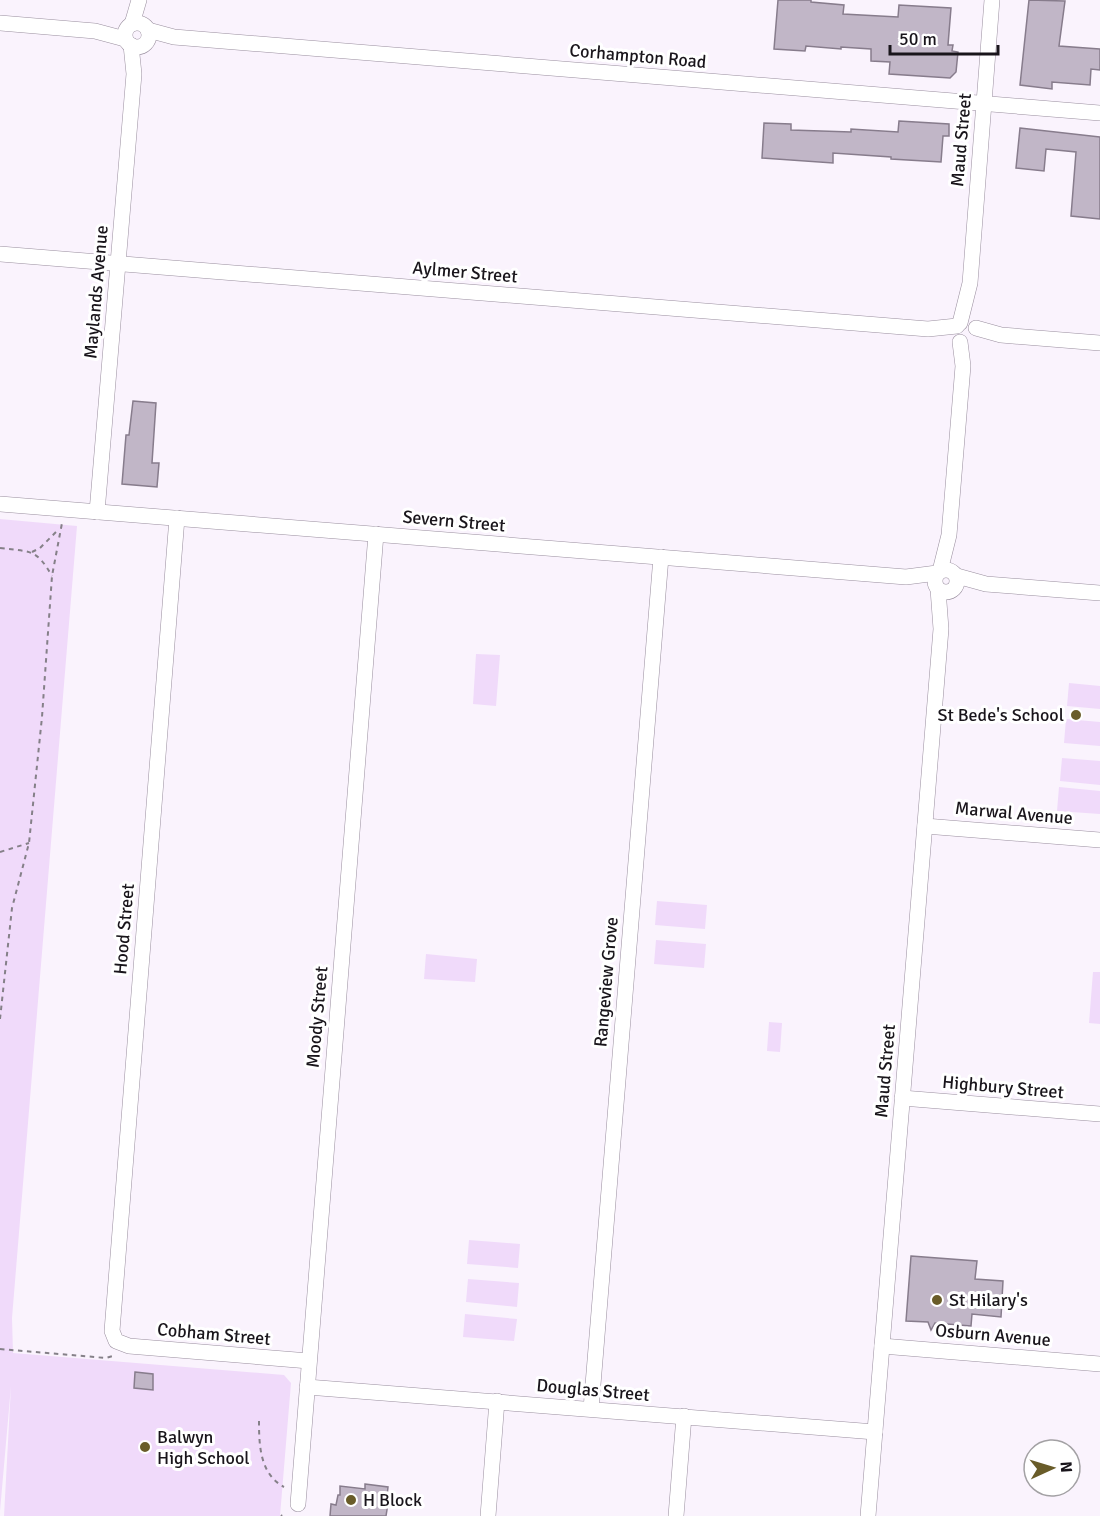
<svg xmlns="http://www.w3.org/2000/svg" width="1100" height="1516" font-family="Signika,sans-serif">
<rect width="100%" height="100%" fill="#faf3fd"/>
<g fill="#f0dafa">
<polygon points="0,519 77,526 12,1318 13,1353 284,1375 291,1383 280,1516 4,1516 11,1386 0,1511"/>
<polygon points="476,654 500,655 496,706 473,704"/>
<polygon points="1069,683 1100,686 1100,709 1067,706"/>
<polygon points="1066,719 1100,722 1100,746 1064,743"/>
<polygon points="1062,758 1100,761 1100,785 1060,781"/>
<polygon points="1059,787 1100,791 1100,814 1057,811"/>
<polygon points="657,901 707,905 705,929 655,925"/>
<polygon points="656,940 706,944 704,968 654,964"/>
<polygon points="426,954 477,959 475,982 424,979"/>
<polygon points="1093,972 1100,972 1100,1024 1089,1023"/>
<polygon points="769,1022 782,1023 780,1052 767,1051"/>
<polygon points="469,1240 520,1244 518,1268 467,1264"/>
<polygon points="468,1279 519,1283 517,1307 466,1302"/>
<polygon points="465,1314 517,1319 514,1341 463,1337"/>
</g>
<g fill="#c1b6c7" stroke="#877c8c" stroke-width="1.5">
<polygon points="778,0 811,0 811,2 844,5 843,14 898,17 899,5 951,8 948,45 953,45 952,51 958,52 956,72 950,78 889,74 890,62 871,61 871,49 841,47 841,49 806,46 805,51 774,49"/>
<polygon points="1029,0 1065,1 1059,46 1100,49 1100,70 1091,69 1090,85 1052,82 1052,89 1020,85"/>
<polygon points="899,121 949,124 949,136 943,136 941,162 891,159 891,157 833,153 833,163 762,158 764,123 791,124 791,130 851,132 851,129 898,132"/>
<polygon points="1020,128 1100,137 1100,219 1071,216 1076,152 1046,149 1044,171 1016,168"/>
<polygon points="133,401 156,403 152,463 159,463 157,487 122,484 126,435 129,435"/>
<polygon points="911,1256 977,1261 975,1279 1003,1281 1001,1317 972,1314 971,1326 935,1323 931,1330 928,1322 906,1321"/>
<polygon points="135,1372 153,1374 153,1390 134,1388"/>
<polygon points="365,1484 388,1487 387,1496 389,1497 386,1516 330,1516 331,1504 336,1505 338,1495 340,1495 340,1486 365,1489"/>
</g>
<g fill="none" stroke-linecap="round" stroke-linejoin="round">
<defs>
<g id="minor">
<polyline points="0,23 95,31 125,39"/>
<circle cx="137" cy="35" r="12"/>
<polyline points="132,24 139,0"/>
<polyline points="148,30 174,37 1100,113"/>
<polyline points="0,254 928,329 957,326"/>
<polyline points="960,323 970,283 992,0"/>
<polyline points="976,328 1001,335 1100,343"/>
<polyline points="0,504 906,577 937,573"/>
<polyline points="97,512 134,74 131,45"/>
<polyline points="177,518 112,1331 116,1341 129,1346 309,1361"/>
<circle cx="946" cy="581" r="11"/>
<polyline points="940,571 949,535 963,366 960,342"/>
<polyline points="957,576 986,584 1100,593"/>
<polyline points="925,826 1100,840"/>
<polyline points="902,1098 1100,1114"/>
<polyline points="882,1346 1100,1364"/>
<polyline points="307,1387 875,1432"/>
<polyline points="591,1409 661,557"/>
<polyline points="298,1504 376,534"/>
<polyline points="488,1516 497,1401"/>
<polyline points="676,1516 684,1416"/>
<polyline points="868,1516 941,629 938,589"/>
</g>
</defs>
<use href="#minor" stroke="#9a8f9f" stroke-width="16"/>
<g stroke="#858088" stroke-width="2" stroke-dasharray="4.5 4.5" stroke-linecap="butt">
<path d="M0 548C30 552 36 548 52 576"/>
<polyline points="32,552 40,548 59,529"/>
<polyline points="0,852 29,843"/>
<polyline points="0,1019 12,908 29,843 42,717 52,576 62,523"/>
<polyline points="0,1349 106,1358 113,1356"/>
<path d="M259 1421C259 1446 260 1474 284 1487"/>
<polyline points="281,1515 282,1516"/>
</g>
<use href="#minor" stroke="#fff" stroke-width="15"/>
</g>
<g fill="#695c29" stroke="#fff" stroke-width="2">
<circle cx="1076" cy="715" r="6"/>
<circle cx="937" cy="1300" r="6"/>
<circle cx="145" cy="1447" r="6"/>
<circle cx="351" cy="1500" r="6"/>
</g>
<g text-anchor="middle" stroke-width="6" stroke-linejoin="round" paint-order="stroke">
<g font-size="18" fill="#19151b" stroke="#fff">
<text transform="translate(638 56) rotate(5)" y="6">Corhampton Road</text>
<text transform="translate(961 140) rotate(-85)" y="6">Maud Street</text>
<text transform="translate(465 272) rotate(5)" y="6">Aylmer Street</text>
<text transform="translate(96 292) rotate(-85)" y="6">Maylands Avenue</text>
<text transform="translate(454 521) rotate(5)" y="6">Severn Street</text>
<text transform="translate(1014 813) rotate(5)" y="6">Marwal Avenue</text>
<text transform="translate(124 929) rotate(-85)" y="6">Hood Street</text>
<text transform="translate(606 982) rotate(-85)" y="6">Rangeview Grove</text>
<text transform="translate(317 1017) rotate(-85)" y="6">Moody Street</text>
<text transform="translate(885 1071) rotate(-85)" y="6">Maud Street</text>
<text transform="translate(1003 1087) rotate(5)" y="6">Highbury Street</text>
<text transform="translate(214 1334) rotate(5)" y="6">Cobham Street</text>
<text transform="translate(993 1335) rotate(5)" y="6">Osburn Avenue</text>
<text transform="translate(593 1390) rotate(5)" y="6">Douglas Street</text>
</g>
<g font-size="18" fill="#19151b" stroke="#fff" text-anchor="start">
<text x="1064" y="721" text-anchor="end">St Bede's School</text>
<text x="949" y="1306">St Hilary's</text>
<text x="157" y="1443">Balwyn<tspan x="157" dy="21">High School</tspan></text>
<text x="363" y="1506">H Block</text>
</g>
</g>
<g transform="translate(1052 1468) rotate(86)"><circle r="28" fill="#ffffff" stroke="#a3a1a4" stroke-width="1.5"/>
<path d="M0-4.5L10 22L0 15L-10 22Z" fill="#695c29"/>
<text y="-9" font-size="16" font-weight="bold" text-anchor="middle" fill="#19151b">N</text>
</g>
<path d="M890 45v9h108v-9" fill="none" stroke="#19151b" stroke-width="3"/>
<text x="899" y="45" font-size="18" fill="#19151b" stroke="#ffffff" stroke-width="4.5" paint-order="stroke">50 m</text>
</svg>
